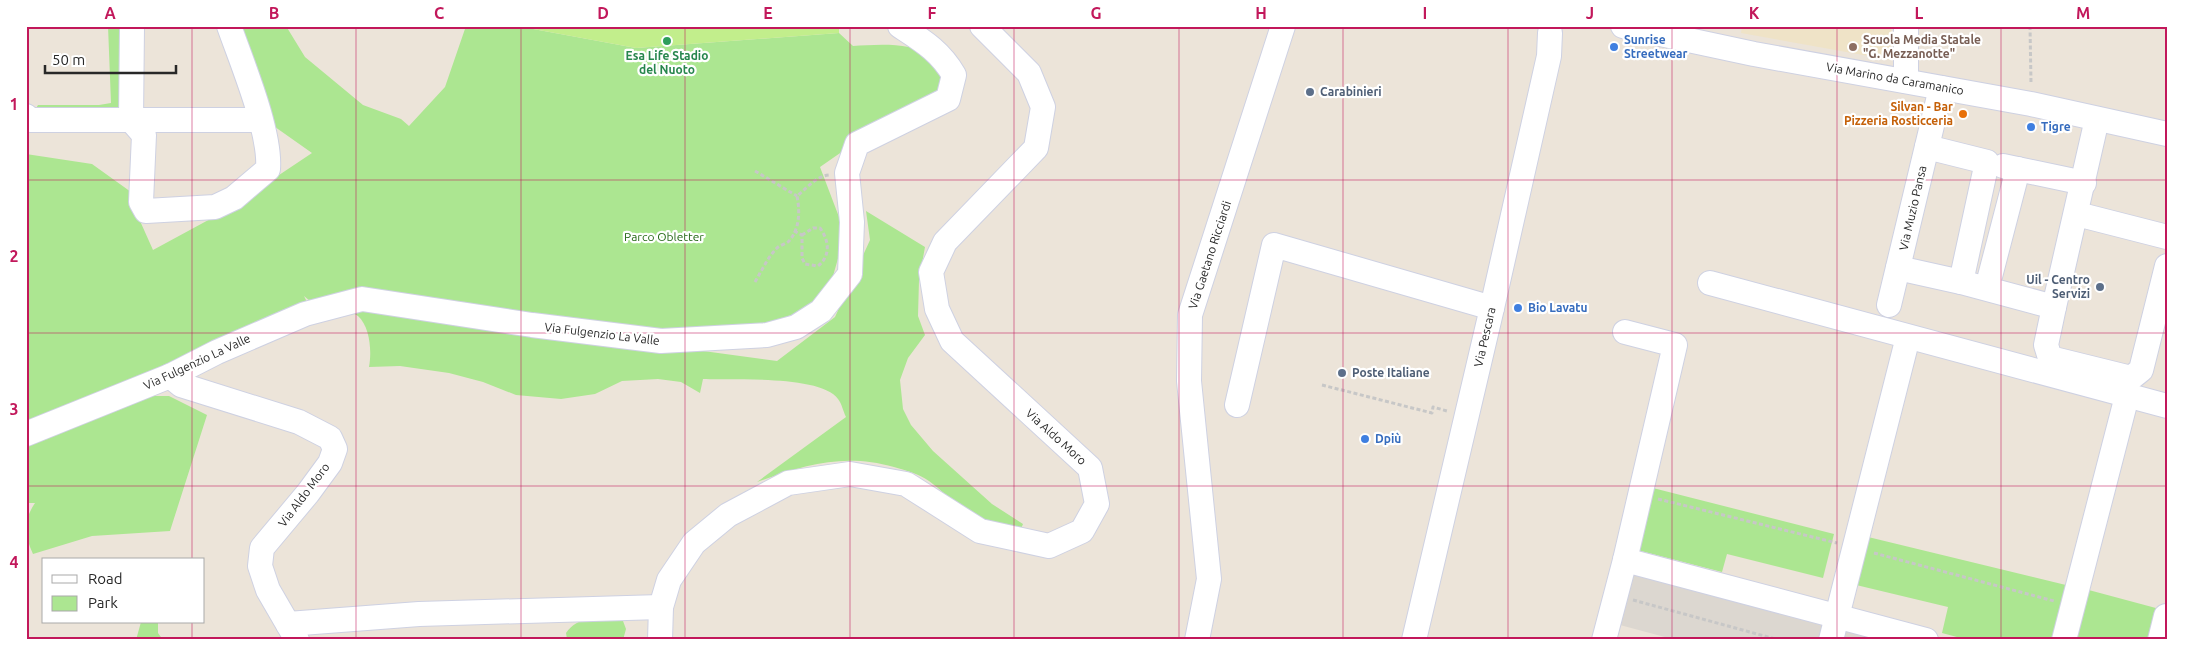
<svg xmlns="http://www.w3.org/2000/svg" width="2193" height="666" font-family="Ubuntu,sans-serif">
<rect width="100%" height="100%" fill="#ece4d9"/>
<polygon fill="#efe3c7" points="1742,26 1891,26 1891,60 1741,33"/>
<g fill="#ace691">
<polygon points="108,26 123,26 126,117 35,110 38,105 99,105 111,103"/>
<path d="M241 26H286L305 57 363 105 401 119 409 126 445 87 466 26H517L636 48 839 33 853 46C875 45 912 41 930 57 935 61 939 67 943 72L939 90 920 108 879 126 820 167 839 217V255L833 276 816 306 764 325 662 336 310 301 304 296 310 308 26 429V154L92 164 131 192 132 203 153 250 225 211 312 153 268 122Z"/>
<path d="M866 211 925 247 919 280 918 316 925 335 908 358 900 380 903 409 911 425 933 451 992 504 1023 524 1020 531C1009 529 995 529 986 525 965 515 948 495 929 481 919 474 905 470 894 467 843 453 805 465 757 482L846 417C843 411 842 404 838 399 822 375 731 380 703 379L700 393 681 382 658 379 622 381 595 394 561 399 516 395 483 382 449 373 400 366 369 367C372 351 370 327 358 316 354 313 347 312 342 310L351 303 777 361 835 317 870 240Z"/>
<path d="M148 396H169L207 415 170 531 92 536 33 554C24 534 23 521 35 503H26V444Z"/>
<polygon points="1649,487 1834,534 1823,578 1727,554 1722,572 1633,549"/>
<polygon points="1864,536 2070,586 2057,640 1968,640 1942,633 1948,607 1852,584"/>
<polygon points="2085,589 2167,611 2167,640 2072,640"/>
<path d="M615 617 623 621 626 629 623 640 567 639 566 633C578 616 596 618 615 617Z"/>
<polygon points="141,622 158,622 158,633 163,640 136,640"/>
</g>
<polygon fill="#c2ee8c" points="517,26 839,26 839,33 636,48"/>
<polygon fill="#dcd7d0" points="1634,574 1879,640 1676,640 1620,625"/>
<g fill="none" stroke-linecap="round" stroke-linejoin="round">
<defs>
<g id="minor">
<path d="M132 26 131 120 144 135 141 202 146 211 215 207 234 198 268 169C271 132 242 63 229 26"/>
<polyline points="1623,26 1754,54 2031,104 2167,134"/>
<polyline points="1906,81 1906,26"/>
<polyline points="26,116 30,120 260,120"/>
<polyline points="2097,119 2054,307 2046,345 2050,358 2131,378 2141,370 2167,266"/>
<polyline points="1927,147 1987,162 1961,282 2054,307"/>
<polyline points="2003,166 2084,183"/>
<polyline points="2077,214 2167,237"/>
<polyline points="1898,268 1961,282"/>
<polyline points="1710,283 2167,406"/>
<polyline points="1987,288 2018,169"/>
<polyline points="1889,305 1941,88"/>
<polyline points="170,376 181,385 299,422 330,438 335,449 330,463 308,493 262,548 260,566 268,590 297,640"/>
<polyline points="1237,405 1274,245 1492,308"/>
<path d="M26 434 170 376 217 352 305 314 362 299 532 325 661 341 767 335 796 327 821 311 850 274 852 222 847 173 857 144 948 99 954 75C940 51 923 41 900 26"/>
<polyline points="1625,560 1926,640"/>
<polyline points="288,624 419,614 661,607"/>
<polyline points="660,640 661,607 669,580 694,543 728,515 788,483 850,474 906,484 980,531 1049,546 1082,531 1097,504 1090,468 952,341 937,309 931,272 945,242 1036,148 1043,107 1029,73 982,26"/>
<polyline points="1197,640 1209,579 1189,381 1190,315 1283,26"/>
<polyline points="1414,640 1492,308 1549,56 1550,33"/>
<polyline points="1604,640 1625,560 1675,345 1625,332"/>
<polyline points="1831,640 1908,337"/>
<polyline points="2064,640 2127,396"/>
<polyline points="2160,640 2166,616"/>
</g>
</defs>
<use href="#minor" stroke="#ced1e2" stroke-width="26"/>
<g stroke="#c7c7c7" stroke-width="3" stroke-dasharray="4 2.5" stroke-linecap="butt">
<polyline points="2030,26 2031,83"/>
<polyline points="755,171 797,196"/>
<path d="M794 231 802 235V258L805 264 818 266C831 256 829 240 820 228H813L802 235"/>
<path d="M755 282C762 270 768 257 777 248 780 245 785 244 788 242 800 230 800 211 797 196 806 189 816 176 829 175"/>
<polyline points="1322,385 1432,413 1433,407 1447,411"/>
<polyline points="1658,499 1837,543"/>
<polyline points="1874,553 2054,601"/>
<polyline points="1633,600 1779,640"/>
</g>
<use href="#minor" stroke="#fff" stroke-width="24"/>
</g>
<path fill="none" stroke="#c2185b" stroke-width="1" stroke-opacity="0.55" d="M192 26V560M356 26V640M521 26V640M685 26V640M850 26V640M1014 26V640M1179 26V640M1343 26V640M1508 26V640M1672 26V640M1837 26V640M2001 26V640M26 180H2167M26 333H2167M26 486H2167M192 622V640"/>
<circle fill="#2e9e5b" stroke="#fff" stroke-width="2" cx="667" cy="41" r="5"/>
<g fill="#3f7fe0" stroke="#fff" stroke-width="2">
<circle cx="1614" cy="47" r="5"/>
<circle cx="2031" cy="127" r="5"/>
<circle cx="1518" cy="308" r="5"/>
<circle cx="1365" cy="439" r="5"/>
</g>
<circle fill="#8d6e63" stroke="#fff" stroke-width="2" cx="1853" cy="47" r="5"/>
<g fill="#5c6f8a" stroke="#fff" stroke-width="2">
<circle cx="1310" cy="92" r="5"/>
<circle cx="2100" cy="287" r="5"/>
<circle cx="1342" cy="373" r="5"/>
</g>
<circle fill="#e8710a" stroke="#fff" stroke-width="2" cx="1963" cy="114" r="5"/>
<g text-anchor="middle" stroke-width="4.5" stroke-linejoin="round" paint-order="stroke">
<g font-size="12" font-weight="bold" fill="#366cbe" stroke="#fff" text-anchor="start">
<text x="1624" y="44">Sunrise<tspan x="1624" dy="14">Streetwear</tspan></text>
<text x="2041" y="131">Tigre</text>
<text x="1528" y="312">Bio Lavatu</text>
<text x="1375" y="443">Dpiù</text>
</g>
<g font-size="12" font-weight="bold" fill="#785e54" stroke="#fff" text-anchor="start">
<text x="1863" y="44">Scuola Media Statale<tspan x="1863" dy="14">"G. Mezzanotte"</tspan></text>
</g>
<g font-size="12" font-weight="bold" fill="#27864d" stroke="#fff">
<text x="667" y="60">Esa Life Stadio<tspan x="667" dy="14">del Nuoto</tspan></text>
</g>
<g font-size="12" fill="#282828" stroke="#fff">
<text transform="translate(1895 79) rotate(10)" y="4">Via Marino da Caramanico</text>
<text transform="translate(1913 208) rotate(-77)" y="4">Via Muzio Pansa</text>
<text transform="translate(1210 255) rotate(-72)" y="4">Via Gaetano Ricciardi</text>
<text transform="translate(602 334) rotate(7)" y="4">Via Fulgenzio La Valle</text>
<text transform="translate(1485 337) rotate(-77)" y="4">Via Pescara</text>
<text transform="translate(197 362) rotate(-25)" y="4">Via Fulgenzio La Valle</text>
<text transform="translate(1056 437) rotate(42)" y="4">Via Aldo Moro</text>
<text transform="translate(304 495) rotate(-53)" y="4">Via Aldo Moro</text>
</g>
<g font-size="12" font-weight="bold" fill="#4e5e75" stroke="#fff" text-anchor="start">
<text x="1320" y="96">Carabinieri</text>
<text x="2090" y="284" text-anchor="end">Uil - Centro<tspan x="2090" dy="14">Servizi</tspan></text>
<text x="1352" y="377">Poste Italiane</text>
</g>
<g font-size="12" font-weight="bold" fill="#c56008" stroke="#fff" text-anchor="end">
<text x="1953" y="111">Silvan - Bar<tspan x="1953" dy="14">Pizzeria Rosticceria</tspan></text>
</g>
<g font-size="12" fill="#246816" stroke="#fff">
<text x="664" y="241">Parco Obletter</text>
</g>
</g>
<rect width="2193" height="666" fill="none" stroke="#ffffff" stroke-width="55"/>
<rect x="42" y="558" width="162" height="65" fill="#ffffff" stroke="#a9a9a9"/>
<rect x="52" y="575" width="25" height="8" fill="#ffffff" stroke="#a9a9a9"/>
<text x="88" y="584" font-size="15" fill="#282828">Road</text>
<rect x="52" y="596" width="25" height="15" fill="#ace691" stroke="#a9a9a9"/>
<text x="88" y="608" font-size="15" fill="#282828">Park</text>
<path d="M45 65v8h131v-8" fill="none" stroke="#282828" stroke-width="2.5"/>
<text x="52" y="65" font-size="15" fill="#282828" stroke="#ffffff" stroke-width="4" paint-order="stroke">50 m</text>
<rect x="28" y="28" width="2138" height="610" fill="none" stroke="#c2185b" stroke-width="2"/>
<g font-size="16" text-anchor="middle" font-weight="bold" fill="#c2185b">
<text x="110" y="19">A</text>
<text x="274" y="19">B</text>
<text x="439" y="19">C</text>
<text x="603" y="19">D</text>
<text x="768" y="19">E</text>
<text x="932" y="19">F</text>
<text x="1096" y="19">G</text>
<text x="1261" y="19">H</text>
<text x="1425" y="19">I</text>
<text x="1590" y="19">J</text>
<text x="1754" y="19">K</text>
<text x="1919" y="19">L</text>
<text x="2083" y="19">M</text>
<text x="14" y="110">1</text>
<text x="14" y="262">2</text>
<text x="14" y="415">3</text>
<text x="14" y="568">4</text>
</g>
</svg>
